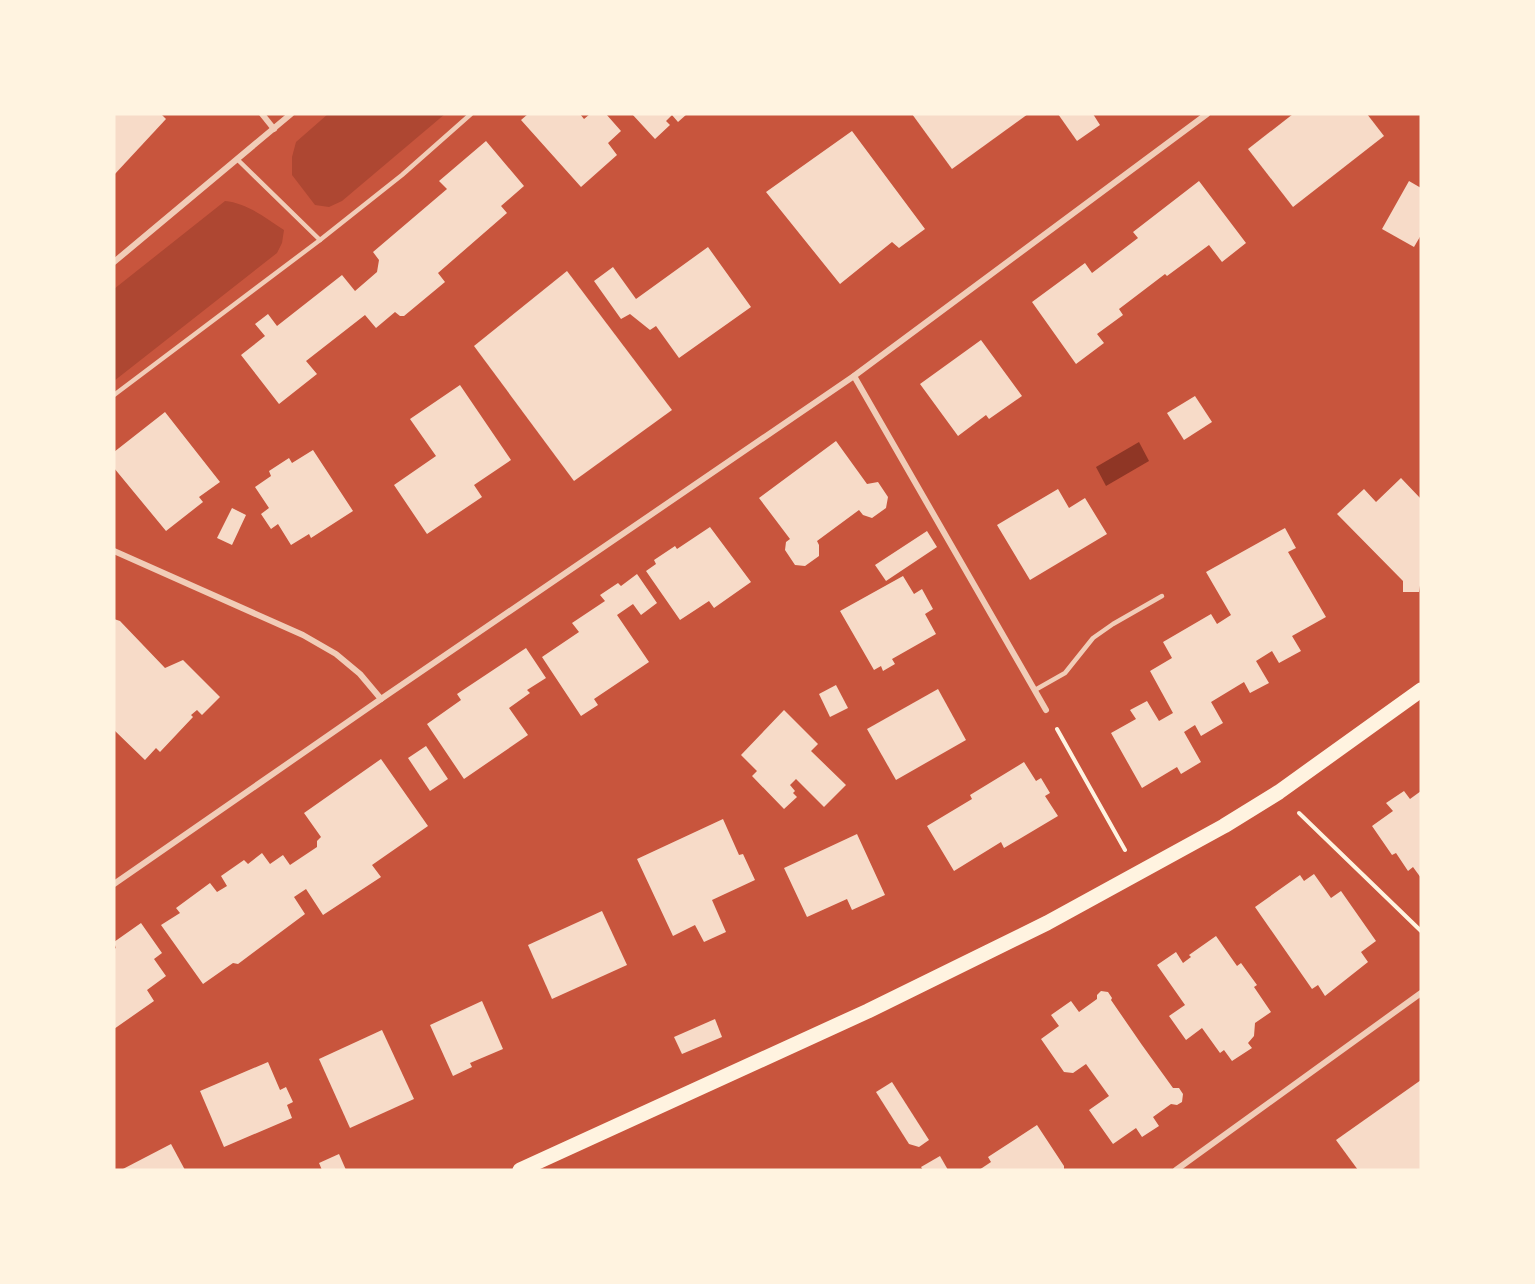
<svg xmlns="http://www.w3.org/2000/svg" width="1535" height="1284" font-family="Cabin,sans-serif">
<rect width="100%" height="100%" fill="#c8553d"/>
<g fill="#ae4732">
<polygon points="328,114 445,114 342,201 329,207 315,205 292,175 292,157 296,142"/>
<path d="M225 201C247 203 266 218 284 230L282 243 277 253 114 381V289Z"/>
</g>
<polygon fill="#8f3625" points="1139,442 1149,461 1106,486 1096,467"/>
<g fill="#f7dbc8">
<polygon points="114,114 161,114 166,119 114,175"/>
<polygon points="528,114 580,114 584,119 590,114 606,114 621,131 608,143 617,155 581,187 521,120"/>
<polygon points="632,114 687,114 678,122 672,115 666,121 670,125 655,139"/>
<polygon points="912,114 1028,114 952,169"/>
<polygon points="1058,114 1093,114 1100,125 1077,141"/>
<polygon points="1293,114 1367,114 1384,136 1293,207 1248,149"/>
<polygon points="852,131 925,229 899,248 892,242 840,284 766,192"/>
<polygon points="486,141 524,186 501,206 507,213 438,273 445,282 404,316 400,316 395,312 376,328 365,315 306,361 317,374 279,404 241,355 265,336 255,324 268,314 277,326 342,275 355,291 377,272 379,260 373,252 447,189 439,181"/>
<polygon points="1199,181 1246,243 1222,262 1209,245 1167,276 1165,274 1119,309 1123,315 1097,334 1104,343 1076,364 1032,302 1085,263 1092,273 1138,238 1133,232"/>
<polygon points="1409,181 1421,188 1421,235 1414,247 1382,229"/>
<polygon points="708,247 751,307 679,358 656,326 650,330 630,314 621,319 594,281 613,267 636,299"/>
<polygon points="567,271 672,410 574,481 474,346"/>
<polygon points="981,340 1022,396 989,419 986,415 958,436 920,384"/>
<polygon points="460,385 511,460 474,485 482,497 427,534 394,485 436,456 410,419"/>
<polygon points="1195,396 1212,422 1184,440 1167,413"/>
<polygon points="165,412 220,482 199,497 203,502 166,531 114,468 114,452"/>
<polygon points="836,441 867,484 878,482 888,497 886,508 872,518 863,515 859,510 817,541 819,545 819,556 805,566 795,565 785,550 786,542 790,539 759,498"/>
<polygon points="313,450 353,511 311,538 309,534 291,545 278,524 271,529 261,514 269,508 255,487 271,476 269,471 289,458 292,463"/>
<polygon points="1401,478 1421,499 1421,579 1419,592 1403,592 1403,581 1337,514 1364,489 1376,502"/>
<polygon points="1058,489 1069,508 1085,498 1107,534 1030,580 997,525"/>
<polygon points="232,508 246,515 232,545 217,538"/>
<polygon points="710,527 751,582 714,608 709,601 680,620 646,571 656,564 654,560 675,546 677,549"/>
<polygon points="1285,528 1296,548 1288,552 1326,617 1292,636 1301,651 1279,663 1272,651 1256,661 1269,683 1250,693 1244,682 1211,702 1223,723 1201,736 1195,725 1184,732 1201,762 1181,774 1177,767 1142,788 1111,733 1136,719 1130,710 1147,701 1159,721 1173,713 1150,671 1172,658 1163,642 1211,614 1217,624 1231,615 1206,572"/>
<polygon points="927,531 937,547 886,581 875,565"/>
<polygon points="637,574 657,603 641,615 633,604 617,615 649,662 594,699 598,705 581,716 542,657 579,632 572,623 605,601 600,595 618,583 621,586"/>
<polygon points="903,576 914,594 922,589 933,609 925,614 936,634 892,659 895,664 883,671 881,666 874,670 840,611"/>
<polygon points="114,619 120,621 165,668 183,660 220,697 202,715 197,710 191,715 193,717 160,752 156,748 145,760 114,730"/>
<polygon points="526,648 546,678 527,690 530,693 509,708 528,735 464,779 427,724 461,700 457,694"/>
<polygon points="836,685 848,708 830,717 819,694"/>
<polygon points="938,689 966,740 896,780 867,729"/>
<polygon points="784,710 818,744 811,751 846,785 824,807 796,779 790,785 795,791 793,793 797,797 784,809 752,776 757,771 741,755"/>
<polygon points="426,746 448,779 430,791 408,758"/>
<polygon points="381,759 428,826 372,865 381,877 323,915 306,889 294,897 305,914 238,964 233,963 203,984 161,925 180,913 176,908 210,883 217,892 227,886 221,876 244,860 248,864 262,853 270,864 283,855 290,865 317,847 317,841 321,837 304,813"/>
<polygon points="1024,762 1036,781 1041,778 1050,793 1045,796 1058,816 1004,848 1001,842 954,871 927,826 972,799 970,795"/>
<polygon points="1404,791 1410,799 1421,791 1421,878 1413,867 1408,871 1396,853 1392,855 1372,826 1393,811 1386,803"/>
<polygon points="723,819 739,855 743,854 755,880 712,900 726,932 704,942 695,925 673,936 637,859"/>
<polygon points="857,834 885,895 852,910 847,899 807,917 784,868"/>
<polygon points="1314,874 1331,898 1341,891 1376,941 1361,952 1368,962 1325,996 1318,985 1312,989 1255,907 1300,875 1304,881"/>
<polygon points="602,911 627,965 552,999 528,945"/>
<polygon points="141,923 162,953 154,959 166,976 147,990 154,1001 114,1029 114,949 116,948 114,942"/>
<polygon points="1216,936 1237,966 1241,963 1257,985 1254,987 1271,1012 1255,1023 1254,1036 1248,1043 1252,1048 1232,1061 1224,1050 1220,1053 1202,1028 1186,1040 1169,1016 1185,1005 1157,965 1176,952 1183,963 1191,957 1189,955"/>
<polygon points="1101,991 1108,992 1112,998 1111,1000 1142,1045 1173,1088 1179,1088 1183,1094 1182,1102 1177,1105 1171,1104 1153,1117 1159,1126 1142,1137 1136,1128 1113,1144 1089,1110 1109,1096 1086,1064 1073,1073 1064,1072 1041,1039 1059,1026 1051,1015 1071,1001 1079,1012 1097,999 1097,995"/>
<polygon points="482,1001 503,1049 470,1063 472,1067 453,1076 430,1025"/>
<polygon points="715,1019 722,1037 682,1054 674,1037"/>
<polygon points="382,1030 414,1099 350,1128 319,1059"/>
<polygon points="268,1062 280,1090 286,1087 293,1102 287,1105 292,1118 224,1147 200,1091"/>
<polygon points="1421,1080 1421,1170 1358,1170 1336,1140"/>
<polygon points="892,1082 929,1140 919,1147 909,1144 876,1092"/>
<polygon points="1037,1125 1064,1166 1064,1170 979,1170 991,1162 988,1157"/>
<polygon points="171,1144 185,1170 121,1170"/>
<polygon points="339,1154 346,1170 322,1170 319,1163"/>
<polygon points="940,1156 948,1170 923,1170 921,1167"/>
</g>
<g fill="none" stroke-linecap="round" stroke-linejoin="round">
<g stroke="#fff3e0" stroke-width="4">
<polyline points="1057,729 1125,850"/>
<polyline points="1299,813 1421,931"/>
</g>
<g stroke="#f1ccb7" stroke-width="4.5">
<polyline points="238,160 320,240 402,175 471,114"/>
<polyline points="114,395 320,240"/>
<polyline points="1035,690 1065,673 1093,638 1113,624 1162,596"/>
</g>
<g stroke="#f1ccb7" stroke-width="6">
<polyline points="262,114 274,129"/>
<polyline points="114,262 291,114"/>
<polyline points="854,376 1046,710"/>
<polyline points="114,551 303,635 336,654 360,674 381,699 854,376 1207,114"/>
<polyline points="114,884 381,699"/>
<polyline points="1176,1170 1421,993"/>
</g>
<polyline stroke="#fff3e0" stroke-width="15" points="520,1170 868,1011 1047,923 1224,826 1279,792 1421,690"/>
</g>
<rect width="1535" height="1284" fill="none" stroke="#fff3e0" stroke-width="231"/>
</svg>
